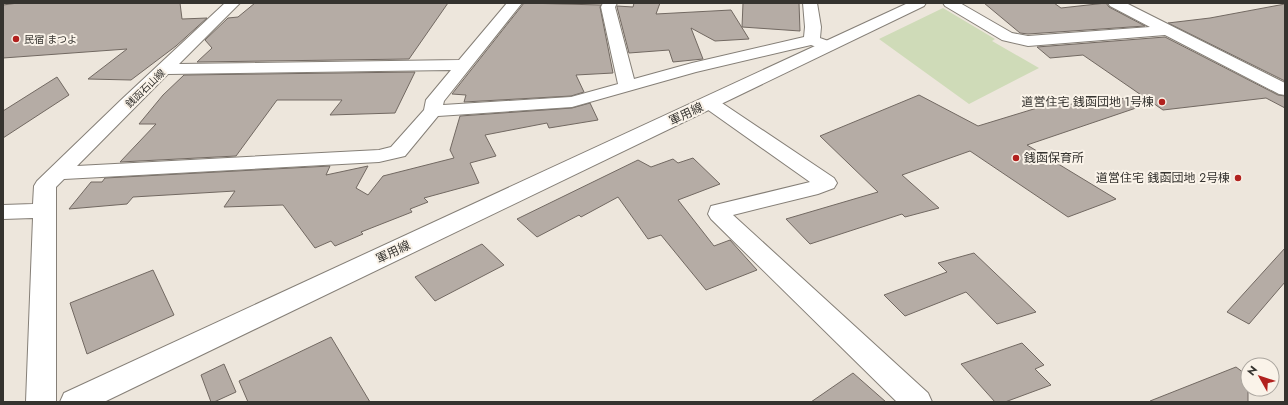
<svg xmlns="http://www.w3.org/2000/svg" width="1288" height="405" font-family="Jost,'Noto Sans JP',sans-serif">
<rect width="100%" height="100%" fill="#ede6dc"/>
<polygon fill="#cfdbb8" points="943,8 995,39 992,41 1039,68 969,104 879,39"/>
<g fill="#b5aca5" stroke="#726962">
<polygon points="18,3 180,3 182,19 207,18 176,46 131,80 88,79 127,49 3,58 3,5"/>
<polygon points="255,3 448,3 409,59 197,62 212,48 205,40 228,18 238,17"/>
<polygon points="524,3 601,5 600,7 613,73 576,75 584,92 571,96 464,102 466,95 452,94"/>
<polygon points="634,3 660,3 656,14 731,10 749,39 715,41 691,28 703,59 673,62 669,50 629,53 617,7 617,6 633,7"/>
<polygon points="743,3 799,3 800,31 742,27"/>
<polygon points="984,3 1054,3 1061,8 1106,3 1109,7 1145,26 1028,34 1020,33"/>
<polygon points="1285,4 1285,81 1168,23 1210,18"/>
<polygon points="1165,37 1278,95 1285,96 1285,108 1266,98 1163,110 1083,55 1050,58 1037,47"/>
<polygon points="415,72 395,113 330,115 342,100 277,100 236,156 120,162 156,124 139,124 163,95 184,75"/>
<polygon points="57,77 69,95 3,138 3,111"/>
<polygon points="919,95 978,126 1037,108 1137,97 1139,107 1027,145 1116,199 1068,217 970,151 902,175 939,208 905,217 902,214 810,244 786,219 878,192 820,136"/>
<polygon points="590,103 598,120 549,128 547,123 485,135 496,156 470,163 479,183 424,198 428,202 410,209 412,212 361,232 363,234 335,246 331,241 315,248 283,205 224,207 235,191 133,197 127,204 69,209 91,182 102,182 105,178 330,166 326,175 368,166 356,188 368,195 383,176 454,158 450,150 460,116 572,108"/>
<polygon points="693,158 720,184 678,200 714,246 730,240 757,270 706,290 661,235 648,239 618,197 581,217 579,215 537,237 517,219 638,160 651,167 673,159 678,163"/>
<polygon points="482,244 504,265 435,301 415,277"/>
<polygon points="1285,248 1285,282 1249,324 1227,312"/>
<polygon points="974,253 1036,312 997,324 966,292 905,316 884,295 947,272 938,263"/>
<polygon points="153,270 174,315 87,354 70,303"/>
<polygon points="331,337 370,402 248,402 239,381"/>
<polygon points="1022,343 1044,365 1035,369 1051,385 1005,402 995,402 961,364"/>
<polygon points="224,364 236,392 214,402 211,402 201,375"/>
<polygon points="1236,367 1248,376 1248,402 1150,402 1150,401"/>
<polygon points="853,373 886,402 811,402"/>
</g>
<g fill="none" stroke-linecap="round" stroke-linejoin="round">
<defs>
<g id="street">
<path d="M225 3H240L179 64 459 60 507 3H522L444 101 443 105 571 97 618 84 601 7 603 3H617L615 7 634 79 692 63 804 37 805 27 803 3H817L821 27 820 38 831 42 833 45 831 48 825 50 811 45 696 72 572 107 438 116 405 156 379 162 64 179 56 187V402H26L33 218 3 219V205L33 204 34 186 37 181 121 100ZM451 70 426 100 424 110 391 147 379 150 77 166 168 74Z"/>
<polygon points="943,3 960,3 1012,33 1028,36 1150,27 1110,6 1108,3 1126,3 1285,83 1285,95 1279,94 1165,35 1028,46 1002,40 945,6"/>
<polygon points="710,98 716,99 834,178 837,183 834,188 818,194 733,215 928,393 932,402 897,402 711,219 708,214 711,206 810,182 704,107 701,103 704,99"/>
</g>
<polygon id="secondary" points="908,3 926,3 924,6 104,402 60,402 64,393"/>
</defs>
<use href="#street" stroke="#857f77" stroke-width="2"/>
<use href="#secondary" stroke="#857f77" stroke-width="2"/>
<use href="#street" fill="#fff" fill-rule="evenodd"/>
<use href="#secondary" fill="#fff" fill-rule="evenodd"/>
</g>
<g fill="#b1211e" stroke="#faf3e9" stroke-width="1.5">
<circle cx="16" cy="39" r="4"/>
<circle cx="1162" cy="102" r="4"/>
<circle cx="1016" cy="158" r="4"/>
<circle cx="1238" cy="178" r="4"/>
</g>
<g text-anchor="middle" stroke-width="4" stroke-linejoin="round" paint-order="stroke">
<g font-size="10" fill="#35332f" stroke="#faf3e9" text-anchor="start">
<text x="24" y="43">民宿 まつよ</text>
</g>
<g font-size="10" fill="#35332f" stroke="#faf3e9">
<text transform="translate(145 88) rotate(-44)" y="4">銭函石山線</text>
</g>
<g font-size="12" fill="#35332f" stroke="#faf3e9" text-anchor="end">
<text x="1154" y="106">道営住宅 銭函団地 1号棟</text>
<text x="1024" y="162" text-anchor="start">銭函保育所</text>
<text x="1230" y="182">道営住宅 銭函団地 2号棟</text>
</g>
<g font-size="12" fill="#35332f" stroke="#faf3e9">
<text transform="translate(686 114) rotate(-25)" y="4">軍用線</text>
<text transform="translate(393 252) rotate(-25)" y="4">軍用線</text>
</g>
</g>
<rect width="1288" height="405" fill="none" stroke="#35332f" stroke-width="8"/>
<g transform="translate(1260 377) rotate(309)"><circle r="19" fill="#faf3e9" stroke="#aba69f"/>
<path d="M0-3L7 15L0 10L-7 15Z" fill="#b1211e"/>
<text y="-6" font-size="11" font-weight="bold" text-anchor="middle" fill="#35332f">N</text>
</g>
</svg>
